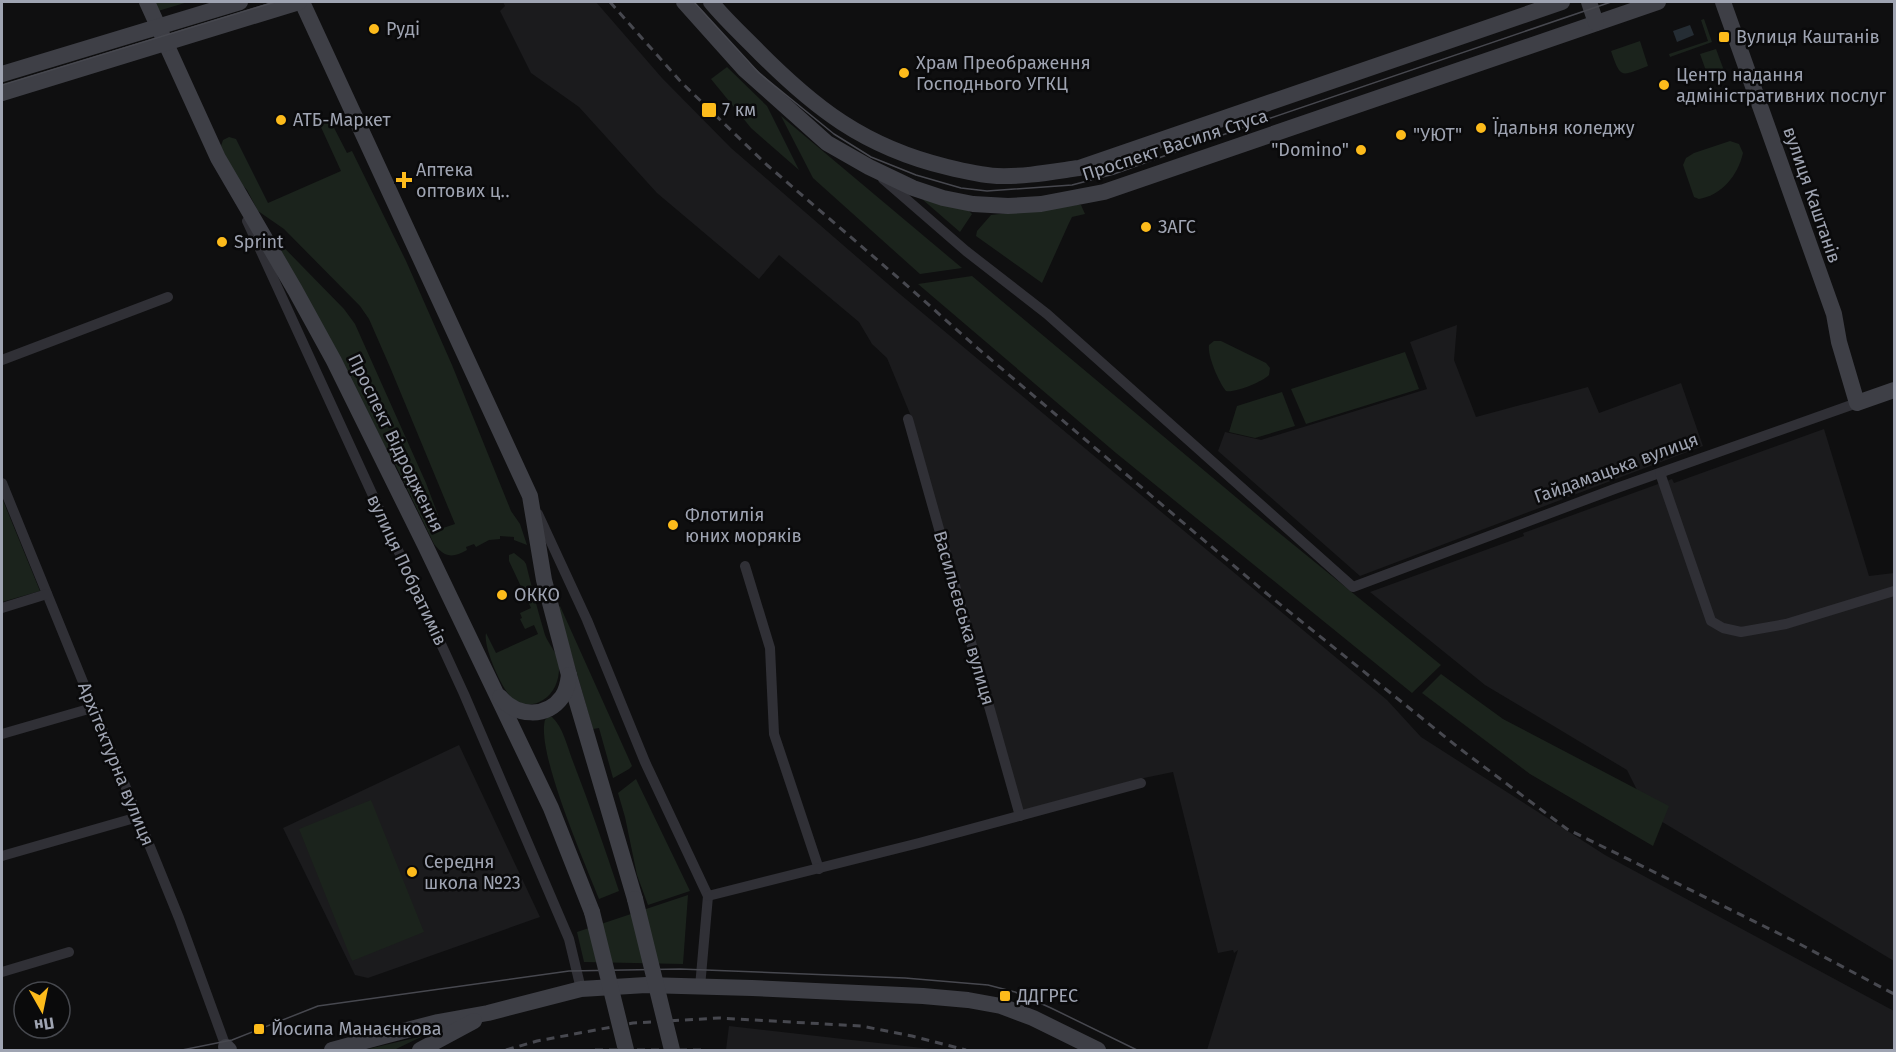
<svg xmlns="http://www.w3.org/2000/svg" width="1896" height="1052" font-family="'Fira Sans',sans-serif">
<rect width="100%" height="100%" fill="#0f0f10"/>
<g fill="#1b1b1d">
<polygon points="503,2 596,2 662,78 731,148 895,290 1387,700 1421,737 1605,855 1894,1011 1894,1050 1207,1050 1238,950 1234,953 1233,950 1218,953 1173,772 1139,779 1021,811 913,421 887,358 872,344 859,322 779,255 759,279 657,193 579,107 531,73 500,11 505,6"/>
<polygon points="1457,325 1454,360 1476,417 1588,387 1599,413 1681,383 1703,446 1360,576 1218,451 1225,432 1261,440 1427,389 1410,342"/>
<polygon points="1824,429 1869,576 1894,573 1894,961 1649,814 1627,770 1485,685 1370,592 1524,536 1523,533 1672,479 1674,483"/>
<polygon points="459,745 540,917 368,978 355,975 283,828"/>
<polygon points="729,1026 931,1049 936,1050 726,1050"/>
</g>
<g fill="#1b231c">
<polygon points="154,2 188,2 158,11"/>
<polygon points="1704,19 1712,42 1670,57 1669,54 1708,41 1701,20"/>
<path d="M1640 41 1648 66C1621 76 1621 80 1611 51Z"/>
<polygon points="1716,49 1726,76 1710,82 1700,54"/>
<polygon points="727,67 767,106 799,170 751,128 711,79"/>
<polygon points="781,116 962,268 920,274 813,178"/>
<path d="M330 120 347 153 352 151 406 261 452 365 511 511 520 524 527 545 514 540V537L500 536V539L489 540 476 547 474 544 466 547 467 550C453 558 445 558 434 544L394 462 380 445 258 221 344 309 355 324 426 483 443 528 455 524 390 367 369 319 360 306 284 229 258 211 247 190 236 178 221 146 223 140 229 137 236 139 268 203 341 171 320 125Z"/>
<path d="M1730 141 1739 144 1743 153C1738 175 1722 195 1699 199L1694 197 1683 165 1686 158 1694 153Z"/>
<polygon points="922,199 967,209 972,214 960,232"/>
<polygon points="1076,205 1081,205 1085,214 1072,217 1069,223 1042,283 976,236 977,231 991,215"/>
<polygon points="972,276 1262,519 1441,665 1412,693 1116,453 918,284"/>
<path d="M1214 341H1221L1266 363 1270 368 1269 375C1262 382 1235 393 1226 391 1219 383 1207 355 1209 345Z"/>
<polygon points="1405,352 1419,389 1306,424 1291,389"/>
<polygon points="1282,392 1295,426 1255,438 1229,432 1237,406"/>
<polygon points="2,498 40,591 2,602"/>
<path d="M514 553 524 561 526 564C532 588 538 612 545 635 549 645 558 654 559 664 560 678 555 693 543 700 533 707 518 705 510 696 500 685 483 646 486 633L496 653 538 634 534 625 525 629 520 619 522 618 520 613 531 608 509 561V555Z"/>
<polygon points="560,606 632,766 629,769 615,777 613,778 599,728 593,729 558,608"/>
<polygon points="1441,674 1503,719 1669,806 1653,846 1530,774 1422,693"/>
<path d="M548 717H552C563 727 567 746 572 759 589 803 604 846 619 891L599 899C585 863 536 752 545 720Z"/>
<polygon points="636,779 690,891 648,905 637,875 625,817 618,793"/>
<polygon points="371,800 424,932 352,961 299,829"/>
<polygon points="688,895 683,964 584,962 577,932"/>
<polygon points="423,1036 394,1050 364,1050"/>
</g>
<polygon fill="#252d34" points="1690,25 1694,35 1677,42 1673,31"/>
<g fill="none" stroke-linecap="round" stroke-linejoin="round">
<g stroke="#303036" stroke-width="10">
<polyline points="883,179 966,251 1047,314 1353,587 1617,488 1857,403"/>
<polyline points="247,221 464,694 569,939 581,989"/>
<polyline points="2,360 168,297"/>
<polyline points="908,419 1020,816"/>
<polyline points="1660,473 1711,621 1723,628 1741,632 1786,624 1894,591"/>
<polyline points="2,483 179,918 226,1047"/>
<polyline points="538,514 587,620 645,762 708,896 700,987"/>
<polyline points="745,566 770,648 774,734 819,869"/>
<polyline points="2,608 47,594"/>
<polyline points="2,734 92,708"/>
<polyline points="2,856 138,817"/>
<polyline points="708,896 919,843 1141,783"/>
<polyline points="2,972 69,952"/>
</g>
<g stroke="#3e3f46" stroke-width="16">
<polyline points="147,2 218,158 295,290 334,361 425,545 551,808 592,912"/>
<polyline points="302,2 530,496 544,580 569,675 635,899"/>
<polyline points="684,2 744,69 827,143 869,167 913,188 943,198 973,204 1008,206 1041,204 1104,192 1658,2"/>
<path d="M711 2C724 18 740 33 755 48 814 108 864 147 947 167 963 171 980 175 997 176 1024 177 1051 172 1079 168L1562 2"/>
<polyline points="1589,2 1596,23"/>
<polyline points="1723,2 1834,314 1839,342 1857,403 1894,390"/>
<polyline points="2,74 240,2"/>
<polyline points="2,93 299,2"/>
<path d="M500 697C516 716 546 719 562 697 567 690 568 683 569 675"/>
<polyline points="226,1047 229,1050"/>
<polyline points="332,1050 380,1037 438,1022 488,1013 581,989 646,985 752,988 923,996 968,1000 1001,1006 1033,1018 1098,1050"/>
<polyline points="420,1050 474,1021"/>
</g>
<g stroke="#47484f" stroke-width="1.5">
<polyline points="694,2 759,73 834,134 871,157 916,175 961,188 987,191 1072,185 1114,174 1253,124 1611,2"/>
<polyline points="2,85 275,2"/>
<polyline points="182,1050 232,1040 318,1006 569,971 680,969 905,978 988,985 1015,992 1051,1008 1137,1050"/>
</g>
<g stroke="#47484f" stroke-width="3" stroke-dasharray="8 6" stroke-linecap="butt">
<polyline points="610,2 681,82 767,165 903,282 975,346 1266,593 1459,748 1567,829 1794,941 1894,994"/>
<polyline points="506,1050 537,1041 633,1023 719,1018 861,1026 912,1036 966,1050"/>
<polyline points="595,1050 703,1050"/>
</g>
<g stroke="#3e3f46" stroke-width="16">
<polyline points="635,899 672,1050"/>
<polyline points="592,912 626,1050"/>
</g>
</g>
<g fill="#fdbb1b" stroke="#0a0a0b" stroke-width="2">
<circle cx="374" cy="29" r="6"/>
<rect x="1718" y="31" width="12" height="12" rx="3"/>
<circle cx="904" cy="73" r="6"/>
<circle cx="1664" cy="85" r="6"/>
<rect x="701" y="102" width="16" height="16" rx="3"/>
<circle cx="281" cy="120" r="6"/>
<circle cx="1481" cy="128" r="6"/>
<circle cx="1401" cy="135" r="6"/>
<circle cx="1361" cy="150" r="6"/>
<path d="M401 171h6v6h6v6h-6v6h-6v-6h-6v-6h6z"/>
<circle cx="1146" cy="227" r="6"/>
<circle cx="222" cy="242" r="6"/>
<circle cx="673" cy="525" r="6"/>
<circle cx="502" cy="595" r="6"/>
<circle cx="412" cy="872" r="6"/>
<rect x="999" y="990" width="12" height="12" rx="3"/>
<rect x="253" y="1023" width="12" height="12" rx="3"/>
</g>
<g text-anchor="middle" stroke-width="5" stroke-linejoin="round" paint-order="stroke">
<g font-size="18" fill="#9fa4b2" stroke="#0a0a0b" text-anchor="start">
<text x="386" y="35">Рудi</text>
<text x="1736" y="43">Вулиця Каштанів</text>
<text x="916" y="69">Храм Преображення<tspan x="916" dy="21">Господнього УГКЦ</tspan></text>
<text x="1676" y="81">Центр надання<tspan x="1676" dy="21">адміністративних послуг</tspan></text>
<text x="722" y="116">7 км</text>
<text x="293" y="126">АТБ-Маркет</text>
<text x="1493" y="134">Їдальня коледжу</text>
<text x="1413" y="141">"УЮТ"</text>
<text x="1349" y="156" text-anchor="end">"Domino"</text>
<text x="416" y="176">Аптека<tspan x="416" dy="21">оптових ц‥</tspan></text>
<text x="1158" y="233">ЗАГС</text>
<text x="234" y="248">Sprint</text>
<text x="685" y="521">Флотилія<tspan x="685" dy="21">юних моряків</tspan></text>
<text x="514" y="601">ОККО</text>
<text x="424" y="868">Середня<tspan x="424" dy="21">школа №23</tspan></text>
<text x="1017" y="1002">ДДГРЕС</text>
<text x="271" y="1035">Йосипа Манаєнкова</text>
</g>
<g font-size="18" fill="#9fa4b2" stroke="#0a0a0b">
<text transform="translate(1175 145) rotate(-18)" y="6">Проспект Василя Стуса</text>
<text transform="translate(1812 195) rotate(71)" y="6">вулиця Каштанів</text>
<text transform="translate(396 443) rotate(64)" y="6">Проспект Відродження</text>
<text transform="translate(1616 468) rotate(-20)" y="6">Гайдамацька вулиця</text>
<text transform="translate(407 570) rotate(65)" y="6">вулиця Побратимів</text>
<text transform="translate(964 618) rotate(74)" y="6">Васильєвська вулиця</text>
<text transform="translate(116 764) rotate(68)" y="6">Архітектурна вулиця</text>
</g>
</g>
<rect width="1896" height="1052" fill="none" stroke="#9fa4b2" stroke-width="6"/>
<g transform="translate(42 1010) rotate(171)"><circle r="28" fill="#0a0a0b" stroke="#46484e" stroke-width="1.5"/>
<path d="M0-4.5L10 22L0 15L-10 22Z" fill="#fdbb1b"/>
<text y="-9" font-size="16" font-weight="bold" text-anchor="middle" fill="#9fa4b2">Пн</text>
</g>
</svg>
